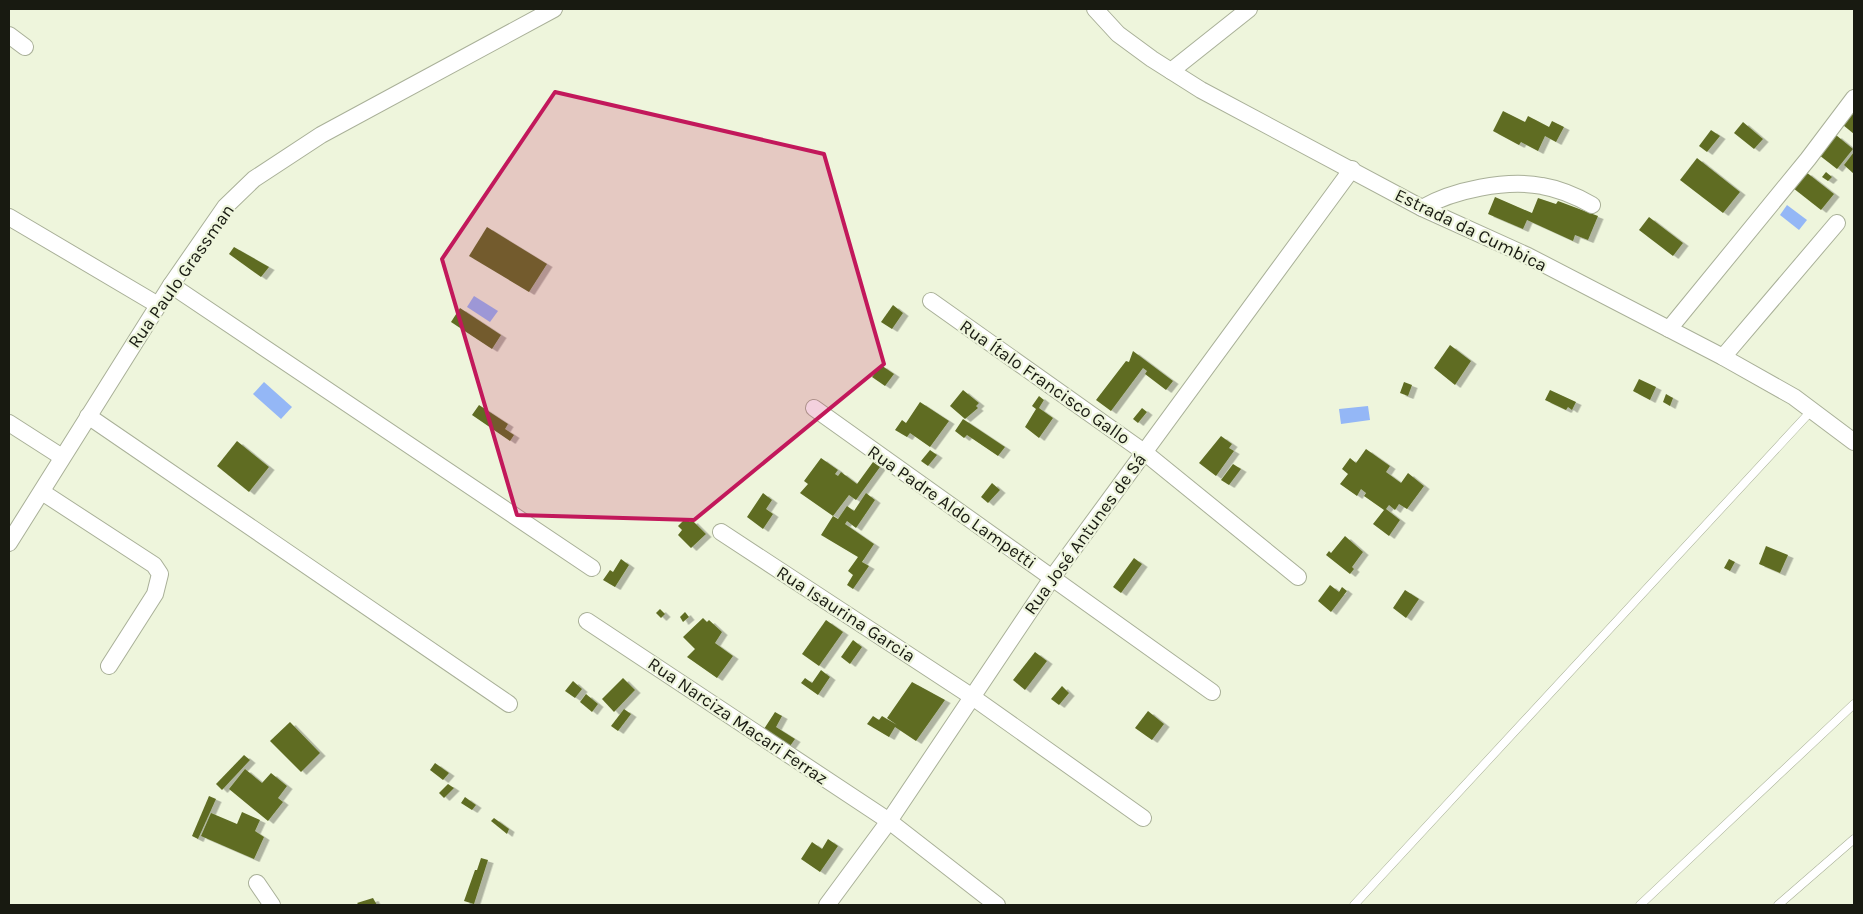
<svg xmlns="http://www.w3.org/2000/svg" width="1863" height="914" font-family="Karla,sans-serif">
<defs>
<filter id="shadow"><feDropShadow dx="5.5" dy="3" stdDeviation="0" flood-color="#0004"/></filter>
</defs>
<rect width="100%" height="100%" fill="#eef5dc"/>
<g fill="#94b7f6">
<polygon points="1787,205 1807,220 1799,230 1780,215"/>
<polygon points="474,296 498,311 490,322 467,307"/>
<polygon points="264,382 292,407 281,419 253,394"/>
<polygon points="1368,406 1370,420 1341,424 1339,409"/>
</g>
<g fill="#5e6c23" filter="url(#shadow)">
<polygon points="1854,105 1854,134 1843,125"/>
<polygon points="1503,111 1525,122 1528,116 1549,127 1552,121 1564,127 1556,142 1545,136 1538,151 1521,142 1519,145 1493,131"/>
<polygon points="1743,122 1763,139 1754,149 1734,133"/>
<polygon points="1711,130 1720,136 1707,152 1699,146"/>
<polygon points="1836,135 1853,149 1837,169 1819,155"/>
<polygon points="1854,152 1854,174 1844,165"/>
<polygon points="1697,158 1740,192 1723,213 1680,180"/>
<polygon points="1806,172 1834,194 1821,210 1793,188"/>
<polygon points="1826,172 1832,177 1828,181 1822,177"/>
<polygon points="1495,197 1532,213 1538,198 1556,204 1558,201 1598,216 1588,240 1575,235 1573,241 1527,220 1523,229 1488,214"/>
<polygon points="1649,217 1683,243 1673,256 1639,230"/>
<polygon points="487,227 547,264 529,292 469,256"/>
<polygon points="234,247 269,267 261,277 229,254"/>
<polygon points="893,305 903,313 892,329 881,322"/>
<polygon points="460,308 501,335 492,349 451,322"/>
<polygon points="1450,345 1471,361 1455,385 1434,368"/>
<polygon points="1133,351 1173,381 1166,390 1145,374 1147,371 1143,368 1111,411 1096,400 1126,361 1129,362"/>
<polygon points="881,365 894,374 885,386 872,377"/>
<polygon points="1639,379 1656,387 1650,400 1633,391"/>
<polygon points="1404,382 1412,385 1408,396 1400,393"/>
<polygon points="963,390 979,403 976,406 978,408 965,419 950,406"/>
<polygon points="1550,390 1576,402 1572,410 1568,407 1566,410 1545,400"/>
<polygon points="1666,394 1673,398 1670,406 1663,402"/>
<polygon points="1039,396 1044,400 1039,408 1053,418 1039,438 1025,427 1036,409 1032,406"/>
<polygon points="920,402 949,421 930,447 910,433 907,437 895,430 902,420 906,423"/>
<polygon points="479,405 508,424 505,429 514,435 510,441 472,415"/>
<polygon points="1142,408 1147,412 1138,423 1133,419"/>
<polygon points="963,419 1005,447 998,456 967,435 964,438 955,431"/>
<polygon points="1221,436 1232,444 1229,448 1234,451 1216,476 1199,463"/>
<polygon points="237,441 269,467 249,492 217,466"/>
<polygon points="1366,449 1390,466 1386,472 1401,483 1408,473 1424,486 1407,509 1399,504 1395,510 1389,505 1386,509 1400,520 1389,536 1373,524 1384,510 1364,496 1366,493 1361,489 1357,496 1340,484 1348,474 1342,469 1350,458 1356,463"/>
<polygon points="930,450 937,455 928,466 921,461"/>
<polygon points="821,458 838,470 835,474 838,476 841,472 857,484 873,462 880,467 856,500 849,495 833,516 800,493 808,484 804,481"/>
<polygon points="1233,464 1241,469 1229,485 1221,480"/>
<polygon points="992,483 1000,490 988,503 981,497"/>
<polygon points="763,493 772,500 766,509 773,514 763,529 747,517"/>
<polygon points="866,493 875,500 856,528 847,521 845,524 874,544 862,562 869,566 853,589 847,585 853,575 848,571 858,557 821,535 833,516 838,519 847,506 854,511"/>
<polygon points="686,518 690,522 692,520 706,534 691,548 678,535 682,530 678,526"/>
<polygon points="1345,536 1363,552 1352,567 1354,569 1350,574 1326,555 1329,551 1331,553"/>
<polygon points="1766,546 1788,555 1780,573 1759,564"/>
<polygon points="1134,558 1142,564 1121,593 1113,587"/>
<polygon points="621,559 629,565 615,587 603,580 610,570 613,572"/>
<polygon points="1729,559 1735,562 1730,571 1724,568"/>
<polygon points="1330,585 1339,592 1342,587 1347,591 1331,612 1318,601"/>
<polygon points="1405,590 1419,599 1406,618 1393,608"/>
<polygon points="660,609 665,614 661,618 656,613"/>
<polygon points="685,612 689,617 683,622 680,617"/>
<polygon points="703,618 707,622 709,620 722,632 715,643 733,656 717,678 687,657 695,649 683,637"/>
<polygon points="826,620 843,632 819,666 802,654"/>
<polygon points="853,640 862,647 850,664 841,657"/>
<polygon points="1035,652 1047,661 1025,690 1013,680"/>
<polygon points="821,670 830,677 818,695 801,683 805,678 812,683"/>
<polygon points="623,678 635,690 614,712 602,699"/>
<polygon points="573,681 582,689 575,698 565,691"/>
<polygon points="912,682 945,700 916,741 895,727 889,737 867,724 873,716 879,720 882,716 897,725 887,718"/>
<polygon points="1062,686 1069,693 1059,705 1051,699"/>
<polygon points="586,694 598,704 592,712 580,702"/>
<polygon points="624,709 631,714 618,731 611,726"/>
<polygon points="1148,711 1164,724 1152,740 1135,728"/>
<polygon points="775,712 782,716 776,727 795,739 790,746 764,729"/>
<polygon points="290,722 320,753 301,772 270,741"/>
<polygon points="244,755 250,760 222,790 216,784"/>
<polygon points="435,763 449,773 443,780 430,770"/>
<polygon points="245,769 262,783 271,773 287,786 278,798 283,802 268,821 229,789"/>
<polygon points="448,784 454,788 444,798 439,793"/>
<polygon points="209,796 216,799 198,839 192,836"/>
<polygon points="465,797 476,805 472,810 461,803"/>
<polygon points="242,812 260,820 255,831 264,837 254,859 201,836 211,813 237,824"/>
<polygon points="494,818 509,829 507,834 491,821"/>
<polygon points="828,839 838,846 820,872 801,859 812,842 822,849"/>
<polygon points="481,858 488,860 474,904 464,901 475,870 477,870"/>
<polygon points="373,898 377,905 359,905 357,903"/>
</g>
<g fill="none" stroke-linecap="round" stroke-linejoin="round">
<defs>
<g id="service">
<polyline points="1354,905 1812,410"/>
<polyline points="1640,905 1854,704"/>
<polyline points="1778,905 1854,839"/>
</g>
<g id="minor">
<polyline points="1095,9 1118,34 1152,59 1201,90 1422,208 1528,256 1723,357 1794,397 1854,442"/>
<polyline points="9,35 25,47"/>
<polyline points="1171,71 1249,9"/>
<path d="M1422 208C1453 190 1507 179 1542 186 1560 189 1576 196 1592 205"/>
<polyline points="9,217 158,305"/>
<polyline points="171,285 592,568"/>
<polyline points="931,301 1144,452 1298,577"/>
<polyline points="1669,329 1808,159 1854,98"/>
<polyline points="1723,357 1837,223"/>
<polyline points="814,408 1212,692"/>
<polyline points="88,416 509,704"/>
<polyline points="9,423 62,457"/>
<polyline points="42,492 154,565 160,574 155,594 109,666"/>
<polyline points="721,532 971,696 1143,818"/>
<polyline points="9,543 171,285 225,207 254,179 321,135 554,9"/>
<polyline points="587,621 889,821 997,905"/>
<polyline points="257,883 272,905"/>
<polyline points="827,905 889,821 1052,578 1352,169"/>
</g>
</defs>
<use href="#service" stroke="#a9b098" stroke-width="9"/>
<use href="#minor" stroke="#a9b098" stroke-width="18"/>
<use href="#service" stroke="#fff" stroke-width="8"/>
<use href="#minor" stroke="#fff" stroke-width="16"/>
</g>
<path fill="#c2185b" fill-opacity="0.2" stroke="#c2185b" stroke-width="4" stroke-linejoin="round" d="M555 92 824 154 884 364 694 520 517 515 442 259Z"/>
<g text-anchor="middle" stroke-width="4.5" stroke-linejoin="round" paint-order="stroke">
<g font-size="18" fill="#181a11" stroke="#eef5dc">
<text transform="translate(1471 230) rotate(26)" y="6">Estrada da Cumbica</text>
<text transform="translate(181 276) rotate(-55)" y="6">Rua Paulo Grassman</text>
<text transform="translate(1045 382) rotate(35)" y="6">Rua Ítalo Francisco Gallo</text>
<text transform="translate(952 507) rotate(35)" y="6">Rua Padre Aldo Lampetti</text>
<text transform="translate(1085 534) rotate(-54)" y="6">Rua José Antunes de Sá</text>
<text transform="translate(846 614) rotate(33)" y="6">Rua Isaurina Garcia</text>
<text transform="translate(738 721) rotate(34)" y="6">Rua Narciza Macari Ferraz</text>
</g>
</g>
<rect width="1863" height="914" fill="none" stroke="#181a11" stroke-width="20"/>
</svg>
